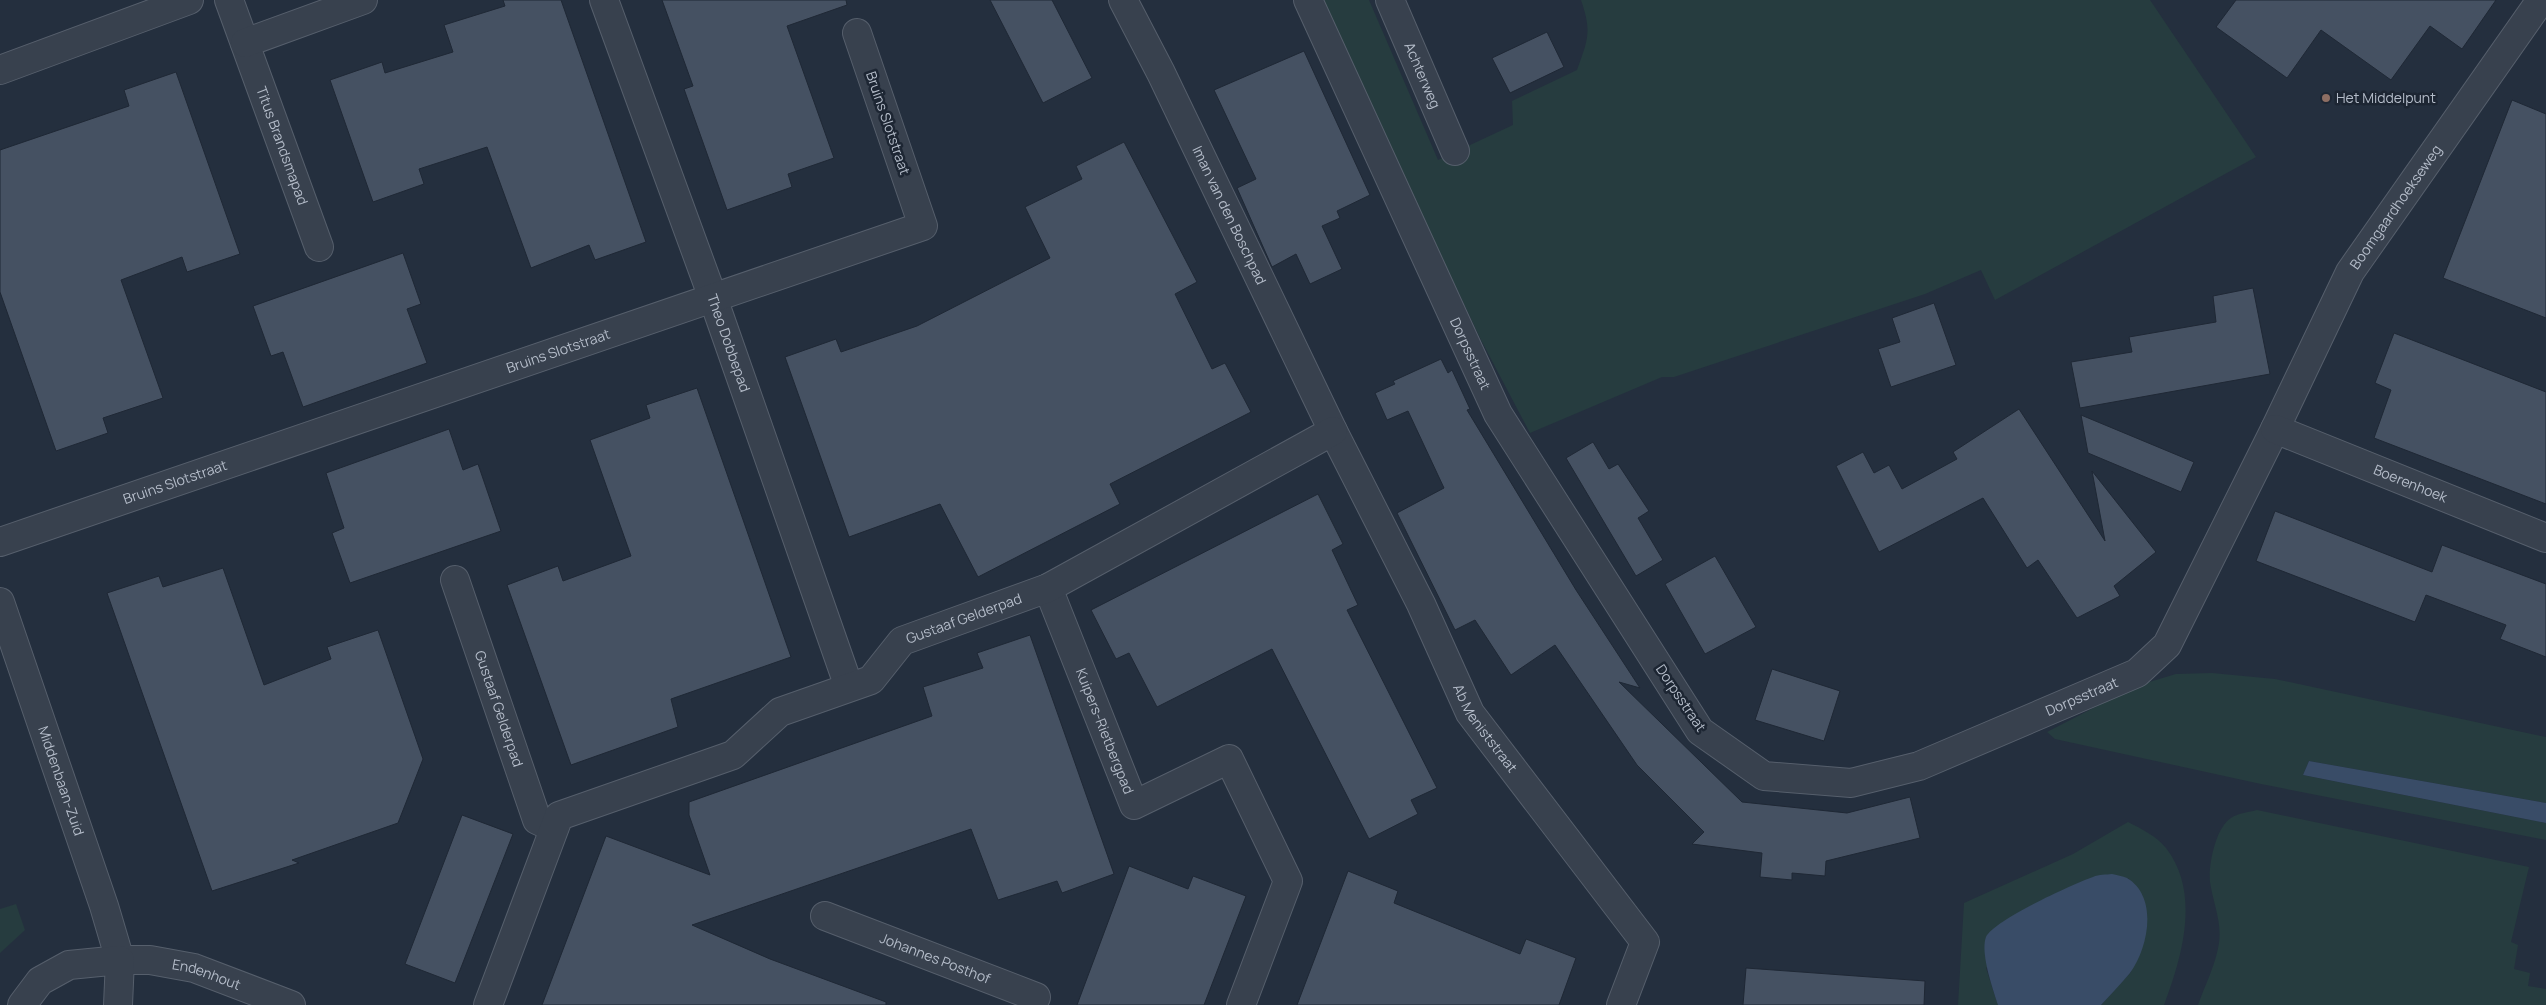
<svg xmlns="http://www.w3.org/2000/svg" width="2546" height="1005" font-family="Manrope,sans-serif">
<rect width="100%" height="100%" fill="#242f3e"/>
<g fill="#263c3f">
<path d="M1320 0H1369L1438 160 1513 125 1512 101 1577 70C1588 39 1592 32 1581 0H2150L2256 157 1995 300 1981 270 1925 294 1674 377H1662L1530 433 1481 340Z"/>
<polygon points="2212,673 2275,679 2546,737 2546,803 2309,761 2303,775 2546,823 2546,840 2261,784 2055,739 2047,732 2136,686 2176,674"/>
<path d="M2257 810 2529 867 2511 942 2518 945 2514 969 2530 973 2528 986 2546 989V1005H2198C2205 985 2216 964 2219 943 2222 922 2213 902 2210 882 2208 865 2216 827 2231 818 2238 813 2250 812 2257 810Z"/>
<path d="M2128 822C2142 829 2156 836 2166 848 2201 893 2182 957 2164 1005H2101L2131 972 2143 896 2128 878 1986 968 1998 1005H1958L1964 903 2073 854Z"/>
<polygon points="16,904 25,930 0,953 0,909"/>
</g>
<g fill="#394c67">
<polygon points="2309,761 2546,803 2546,823 2303,775"/>
<path d="M2112 874C2116 875 2123 876 2127 878 2159 897 2148 949 2130 973 2121 984 2111 994 2101 1005H1998C1993 989 1980 953 1986 937 1994 920 2073 884 2093 877 2099 874 2106 875 2112 874Z"/>
</g>
<g fill="#455162" stroke="#1f2835">
<polygon points="503,0 561,0 646,242 595,260 589,245 531,268 487,147 419,169 424,184 373,202 330,80 382,62 385,73 453,52 444,25 505,6"/>
<polygon points="662,0 846,0 847,5 787,26 834,158 788,174 792,187 727,210 684,89 693,86"/>
<polygon points="990,0 1052,0 1092,78 1043,103"/>
<polygon points="2236,0 2496,0 2462,49 2430,26 2391,80 2321,30 2287,78 2216,27"/>
<polygon points="1547,32 1564,67 1510,93 1492,58"/>
<polygon points="1304,51 1370,195 1337,211 1340,218 1322,226 1342,269 1310,284 1296,254 1272,267 1237,188 1256,179 1214,90"/>
<polygon points="176,72 240,254 187,272 182,257 121,280 163,398 103,418 108,433 56,451 0,292 0,150 129,106 124,90"/>
<polygon points="2512,100 2546,114 2546,318 2443,278"/>
<polygon points="1124,142 1197,282 1175,294 1212,369 1225,363 1251,412 1110,484 1120,504 978,577 940,504 849,537 785,357 836,339 841,352 917,326 1050,258 1025,207 1082,179 1076,166"/>
<polygon points="403,253 421,304 407,309 427,363 303,407 283,352 271,356 253,306"/>
<polygon points="2253,288 2270,374 2080,408 2071,362 2132,352 2129,337 2216,322 2213,296"/>
<polygon points="1934,303 1956,365 1891,387 1878,349 1900,342 1892,318"/>
<polygon points="2394,333 2546,392 2546,504 2374,438 2391,390 2375,383"/>
<polygon points="1441,359 1448,373 1452,370 1470,409 1467,410 1576,590 1640,688 1619,682 1742,802 1847,813 1910,797 1920,838 1826,861 1825,876 1792,873 1792,880 1760,877 1762,853 1692,844 1704,832 1637,765 1555,645 1511,675 1475,620 1455,630 1397,513 1444,488 1408,411 1387,420 1375,393 1395,384 1393,381"/>
<polygon points="697,388 791,657 671,699 678,727 571,765 507,585 558,566 563,581 631,556 590,440 650,418 646,405"/>
<polygon points="2019,409 2105,541 2092,471 2156,552 2114,586 2120,596 2077,618 2038,560 2027,568 1983,498 1879,552 1836,466 1863,452 1874,473 1889,465 1902,489 1957,459 1953,452"/>
<polygon points="2081,415 2194,462 2181,492 2088,453"/>
<polygon points="449,429 463,470 478,464 501,531 350,583 332,533 344,528 326,473"/>
<polygon points="1593,442 1609,469 1618,464 1649,511 1638,518 1663,560 1636,576 1566,458"/>
<polygon points="1318,494 1343,544 1332,550 1358,605 1347,610 1437,788 1411,800 1418,814 1369,839 1272,649 1157,707 1129,653 1116,659 1091,610"/>
<polygon points="2275,511 2432,572 2442,545 2546,584 2546,657 2500,639 2506,625 2426,595 2415,622 2256,561"/>
<polygon points="1715,556 1756,627 1705,654 1665,584"/>
<polygon points="223,568 264,685 331,659 327,647 378,630 423,759 398,823 292,860 299,863 212,891 107,593 159,576 163,587"/>
<polygon points="1030,635 1114,874 1062,893 1057,881 998,900 971,829 692,925 770,959 886,1002 886,1005 542,1005 606,836 710,875 689,815 689,802 932,716 923,687 983,668 977,653"/>
<polygon points="1772,669 1840,691 1824,741 1755,720"/>
<polygon points="462,815 513,834 455,983 405,964"/>
<polygon points="1129,866 1188,889 1193,876 1246,896 1204,1005 1077,1005"/>
<polygon points="1348,871 1398,891 1394,903 1520,954 1526,939 1576,958 1559,1005 1297,1005"/>
<polygon points="1746,968 1925,981 1924,1005 1743,1005"/>
</g>
<g fill="none" stroke-linecap="round" stroke-linejoin="round">
<defs>
<g id="street">
<path id="s1" d="M229 0 319 247"/>
<path id="s2" d="M604 0 713 298 849 687"/>
<path id="s3" d="M1123 0 1161 73 1333 431 1421 604 1470 713 1645 942 1621 1005"/>
<path id="s4" d="M1308 0 1498 414 1700 731 1764 776 1851 783 1919 766 2137 673 2167 645 2275 429 2350 272 2541 0"/>
<path id="s5" d="M1390 0 1455 151"/>
<polyline points="245,43 363,0"/>
<polyline points="0,70 189,0"/>
<path id="s6" d="M2275 429 2546 538"/>
<path id="s7" d="M0 542 923 226 857 33"/>
<path id="s8" d="M455 580 537 820 554 828"/>
<path id="s9" d="M1048 588 1134 805 1229 759 1288 881 1241 1005"/>
<path id="s10" d="M0 602 104 906 120 960H150L194 968 291 1005"/>
<path id="s11" d="M825 916 1036 997 1032 1005"/>
<polyline points="22,1005 40,981 69,965 120,960 118,1005"/>
<path id="s12" d="M488 1005 559 816 733 755 780 712 871 680 902 641 1048 588 1333 431"/>
</g>
</defs>
<use href="#street" stroke="#565f6c" stroke-width="30"/>
<use href="#street" stroke="#38414e" stroke-width="28"/>
</g>
<circle fill="#8d6e63" stroke="#1d2633" stroke-width="2" cx="2326" cy="98" r="5"/>
<g text-anchor="middle" stroke-width="5" stroke-linejoin="round" paint-order="stroke">
<g font-size="14" fill="#b4bcc9" stroke="#1d2633">
<text dy="5" stroke="none"><textPath href="#s5" startOffset="82">Achterweg</textPath></text>
<text transform="translate(888 123) rotate(71)" y="5">Bruins Slotstraat</text>
<text dy="5" stroke="none"><textPath href="#s1" startOffset="155">Titus Brandsmapad</textPath></text>
<text dy="5" stroke="none"><textPath href="#s4" startOffset="1840">Boomgaardhoekseweg</textPath></text>
<text dy="5" stroke="none"><textPath href="#s3" startOffset="240">Iman van den Boschpad</textPath></text>
<text dy="5" stroke="none"><textPath href="#s2" startOffset="365">Theo Dobbepad</textPath></text>
<text dy="5" stroke="none"><textPath href="#s7" startOffset="590">Bruins Slotstraat</textPath></text>
<text dy="5" stroke="none"><textPath href="#s4" startOffset="389">Dorpsstraat</textPath></text>
<text dy="5" stroke="none"><textPath href="#s7" startOffset="185">Bruins Slotstraat</textPath></text>
<text dy="5" stroke="none"><textPath href="#s6" startOffset="146">Boerenhoek</textPath></text>
<text dy="5" stroke="none"><textPath href="#s12" startOffset="662">Gustaaf Gelderpad</textPath></text>
<text dy="5" stroke="none"><textPath href="#s4" startOffset="1244">Dorpsstraat</textPath></text>
<text transform="translate(1681 698) rotate(56)" y="5">Dorpsstraat</text>
<text dy="5" stroke="none"><textPath href="#s8" startOffset="136">Gustaaf Gelderpad</textPath></text>
<text dy="5" stroke="none"><textPath href="#s3" startOffset="814">Ab Meniststraat</textPath></text>
<text dy="5" stroke="none"><textPath href="#s9" startOffset="154">Kuipers-Rietbergpad</textPath></text>
<text dy="5" stroke="none"><textPath href="#s10" startOffset="189">Middenbaan-Zuid</textPath></text>
<text dy="5" stroke="none"><textPath href="#s11" startOffset="118">Johannes Posthof</textPath></text>
<text dy="5" stroke="none"><textPath href="#s10" startOffset="466">Endenhout</textPath></text>
</g>
<g font-size="14" fill="#b4bcc9" stroke="#1d2633" text-anchor="start">
<text x="2336" y="103">Het Middelpunt</text>
</g>
</g>
</svg>
